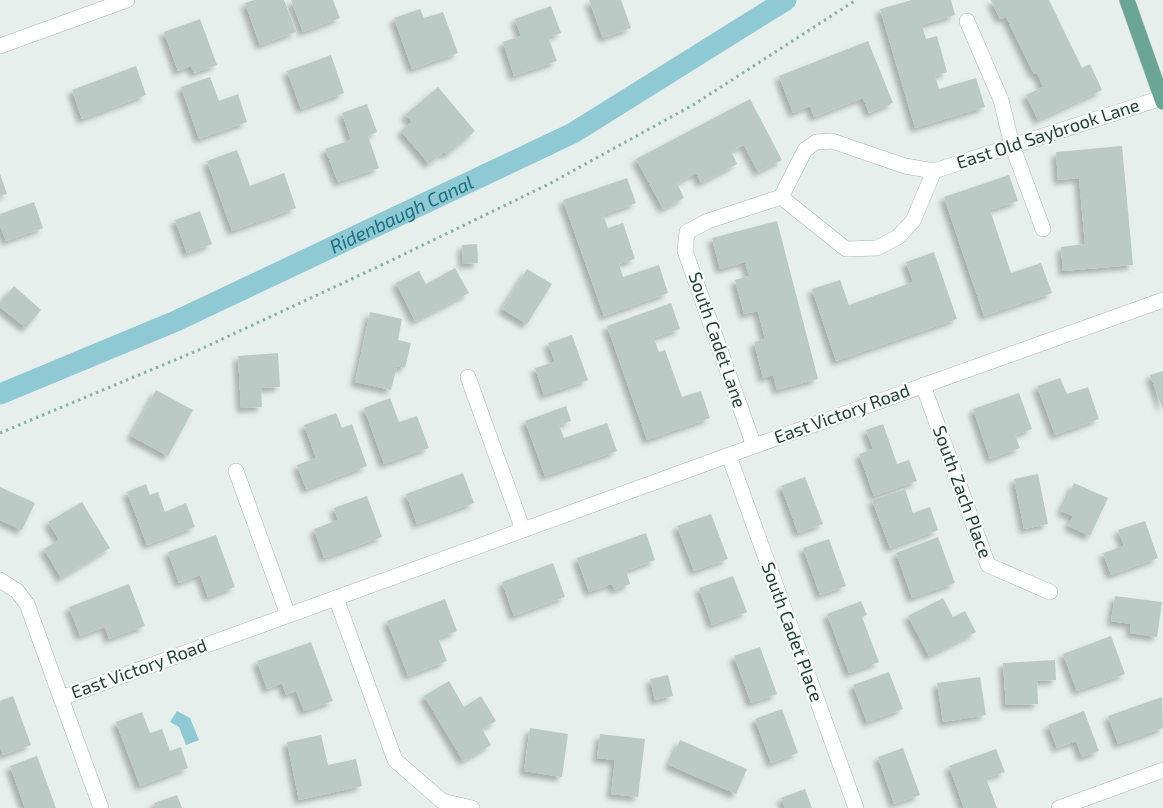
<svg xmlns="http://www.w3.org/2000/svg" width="1163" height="808" font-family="'Exo 2',sans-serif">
<defs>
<filter id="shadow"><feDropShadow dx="-4.5" dy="4.5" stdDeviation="2.5" flood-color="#0004"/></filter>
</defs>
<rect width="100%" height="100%" fill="#e6efeb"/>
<polygon fill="#8ec9d4" points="177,711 190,718 199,740 186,745 179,727 170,722"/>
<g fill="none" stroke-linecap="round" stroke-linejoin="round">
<path stroke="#8ec9d4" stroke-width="21" id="s1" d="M0 394 176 321 573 133 786 0"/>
</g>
<g fill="#bbcac4" filter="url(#shadow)">
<polygon points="254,0 284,0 296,32 260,45 245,3"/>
<polygon points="291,0 333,0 340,18 303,32"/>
<polygon points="589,0 621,0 631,28 603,38"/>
<polygon points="912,0 951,0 955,15 922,25 926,39 937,36 947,72 935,76 939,89 976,78 985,107 915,128 880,9"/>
<polygon points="991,0 1049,0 1082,68 1090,64 1102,90 1038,120 1026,95 1043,87 1037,73 1034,74 1006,17 1000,19"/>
<polygon points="551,6 561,33 548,37 557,61 514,76 503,42 521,36 515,19"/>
<polygon points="420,9 424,18 443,12 458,53 412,69 394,18"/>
<polygon points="200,19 217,65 194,73 191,66 178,71 164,32"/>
<polygon points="868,41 893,103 869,113 863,98 814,117 810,106 793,113 779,76"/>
<polygon points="331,55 344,93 301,109 287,71"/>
<polygon points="136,66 146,95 82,119 72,90"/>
<polygon points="210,77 219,101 238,94 247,122 199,139 181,87"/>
<polygon points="438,87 475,131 447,155 444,152 429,164 401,131 412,122 405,115"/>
<polygon points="750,99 782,160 758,172 744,145 731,151 737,164 701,183 696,173 677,183 684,198 663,209 636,159"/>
<polygon points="367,104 377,132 368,136 379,168 338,182 325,149 351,140 342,113"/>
<polygon points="1122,146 1133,265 1063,271 1061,247 1085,244 1079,178 1058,180 1056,152"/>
<polygon points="237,150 250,186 284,173 296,208 232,231 207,161"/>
<polygon points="0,174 7,194 0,196"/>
<polygon points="1009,175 1018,201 990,210 1011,273 1041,263 1052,293 984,316 944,197"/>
<polygon points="627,178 636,203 603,215 608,228 623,223 635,259 619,264 623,277 659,265 668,293 604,316 563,200"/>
<polygon points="34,202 43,228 6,241 0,225 0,214"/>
<polygon points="200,211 212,244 187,253 175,220"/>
<polygon points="777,221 818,379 777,390 773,375 763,378 754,342 765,339 758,311 744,314 735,280 749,276 745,262 720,269 712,238"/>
<polygon points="477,244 478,263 463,264 462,245"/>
<polygon points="934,252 957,319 836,361 812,289 840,280 849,305 913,282 906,262"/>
<polygon points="455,268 469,293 415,321 396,283 419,271 426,284"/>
<polygon points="527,269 552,284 527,324 502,309"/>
<polygon points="14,286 41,310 26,328 0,307 0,303"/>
<polygon points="671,303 680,329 654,338 659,352 665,350 682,397 701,391 710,418 647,440 607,326"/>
<polygon points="370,312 402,319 398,340 411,343 405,368 397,366 391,390 355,382"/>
<polygon points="572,335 588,380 544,395 535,368 555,362 548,343"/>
<polygon points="278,353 280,387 261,388 262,407 241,408 238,356"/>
<polygon points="1163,371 1163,410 1150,375"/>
<polygon points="1060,378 1067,394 1088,387 1099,419 1055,435 1037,386"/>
<polygon points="156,390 193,410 168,456 131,436"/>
<polygon points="1019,393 1032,429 1015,435 1020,448 990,459 973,409"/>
<polygon points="390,398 399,422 417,416 429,448 384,464 364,408"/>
<polygon points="566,406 571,421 559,425 564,438 607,423 617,451 545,476 525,421"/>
<polygon points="336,413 342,428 352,424 367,466 306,489 297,465 316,458 304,425"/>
<polygon points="883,424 897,464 909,460 917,481 874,496 859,454 873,449 866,430"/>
<polygon points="463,473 474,503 417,524 406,494"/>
<polygon points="1038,474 1048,524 1024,529 1014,479"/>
<polygon points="805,477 823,524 798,533 781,486"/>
<polygon points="1074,483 1108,498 1090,536 1068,526 1073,516 1061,511"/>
<polygon points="146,484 150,495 158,492 165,512 186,503 195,527 147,545 127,492"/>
<polygon points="0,487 35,503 22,530 0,520"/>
<polygon points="905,489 913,513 930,507 938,530 890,548 872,500"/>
<polygon points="367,496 382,537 324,558 314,529 338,520 334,508"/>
<polygon points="82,502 110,548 61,578 44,549 59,540 48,522"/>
<polygon points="711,514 728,559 694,571 677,526"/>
<polygon points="1145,521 1158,558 1111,575 1103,553 1124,546 1118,530"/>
<polygon points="646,533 655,560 626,571 630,584 614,590 612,584 589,592 577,558"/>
<polygon points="216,535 235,587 208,597 200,575 179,583 168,552"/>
<polygon points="938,537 955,583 912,598 896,553"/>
<polygon points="829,539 846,586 820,595 803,548"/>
<polygon points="553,563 565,597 514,616 502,582"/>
<polygon points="733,576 747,612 712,625 699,588"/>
<polygon points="129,584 145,626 109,639 105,627 80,636 69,607"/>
<polygon points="1115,596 1162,602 1157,637 1130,633 1131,624 1111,621"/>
<polygon points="943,598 953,617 965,611 976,632 929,656 908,616"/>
<polygon points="445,599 457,631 438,638 447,661 408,676 387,621"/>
<polygon points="861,601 867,615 862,617 879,662 849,673 827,614"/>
<polygon points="1111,636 1125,674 1077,691 1063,654"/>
<polygon points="311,642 333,701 304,711 296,691 286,695 282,683 267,689 257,661"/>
<polygon points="760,647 777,694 751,703 734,656"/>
<polygon points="1055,660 1056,680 1037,681 1038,704 1006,705 1003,663"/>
<polygon points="889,672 903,709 867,722 853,685"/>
<polygon points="668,675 673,696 655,700 650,679"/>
<polygon points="980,677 986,715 943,722 937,683"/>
<polygon points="449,681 464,707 481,696 496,721 482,729 491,745 463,761 424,696"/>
<polygon points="13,696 31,745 3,755 0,747 0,701"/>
<polygon points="1162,697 1163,728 1118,744 1108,716"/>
<polygon points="782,709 798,753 771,763 755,719"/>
<polygon points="1084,711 1099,751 1082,757 1076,741 1057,748 1048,725"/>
<polygon points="142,712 150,733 162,729 170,751 181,747 188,768 140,786 116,722"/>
<polygon points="530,728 568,734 562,777 524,771"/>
<polygon points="600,734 645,739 638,797 611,794 615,760 597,758"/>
<polygon points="321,735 328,765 356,759 362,786 299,800 287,742"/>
<polygon points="680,740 747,769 736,794 669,765"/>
<polygon points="903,748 920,795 894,804 878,757"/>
<polygon points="996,749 1005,772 986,778 997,808 964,808 949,766"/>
<polygon points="37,756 56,808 25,808 10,766"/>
<polygon points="805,789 812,808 785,808 781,798"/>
<polygon points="177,795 182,808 156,808 154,803"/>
</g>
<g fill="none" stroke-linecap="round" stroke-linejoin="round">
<defs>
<g id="minor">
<polyline points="967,21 1001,100 1012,145 1043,229"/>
<polyline points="0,46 127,0"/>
<polyline points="781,197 846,249 877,248 898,237 913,221 934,171"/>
<polyline points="468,377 523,530"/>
<polyline points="923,385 988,565 1050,592"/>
<polyline points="754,446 685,251 687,232 708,221 781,197 805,150 816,142 832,141 905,166 934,171 1162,98"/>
<polyline points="729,456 856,808"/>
<polyline points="236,471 288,615"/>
<polyline points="0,580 17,591 27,604 61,698 754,446 1163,300"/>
<polyline points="336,598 395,760 442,801 472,808"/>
<polyline points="61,698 101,808"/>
<polyline points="1059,808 1163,770"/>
</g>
<polyline id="major" points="1127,0 1163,102"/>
</defs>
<use href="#minor" stroke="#a8b8b2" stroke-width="16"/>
<use href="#major" stroke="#c2cac8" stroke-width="16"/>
<polyline stroke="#86b3a5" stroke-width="3" stroke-dasharray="2.5 4" stroke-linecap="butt" points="0,433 201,349 386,263 549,184 693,105 856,0"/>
<use href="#minor" stroke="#fff" stroke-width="15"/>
<use href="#major" stroke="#6aa596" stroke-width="15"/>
</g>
<g text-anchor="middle" stroke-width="4.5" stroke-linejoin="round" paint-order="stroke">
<g font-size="18" fill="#24423a" stroke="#f7fbf9">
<text transform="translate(1048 134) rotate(-18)" y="6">East Old Saybrook Lane</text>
<text transform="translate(717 340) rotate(71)" y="6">South Cadet Lane</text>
<text transform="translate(842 414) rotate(-20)" y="6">East Victory Road</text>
<text transform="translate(962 492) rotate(70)" y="6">South Zach Place</text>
<text transform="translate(792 632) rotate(70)" y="6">South Cadet Place</text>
<text transform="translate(139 669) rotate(-20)" y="6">East Victory Road</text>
</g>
<g font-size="19" font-style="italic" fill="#1c6f80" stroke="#f7fbf9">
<text dy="7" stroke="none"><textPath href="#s1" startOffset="440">Ridenbaugh Canal</textPath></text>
</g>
</g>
</svg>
